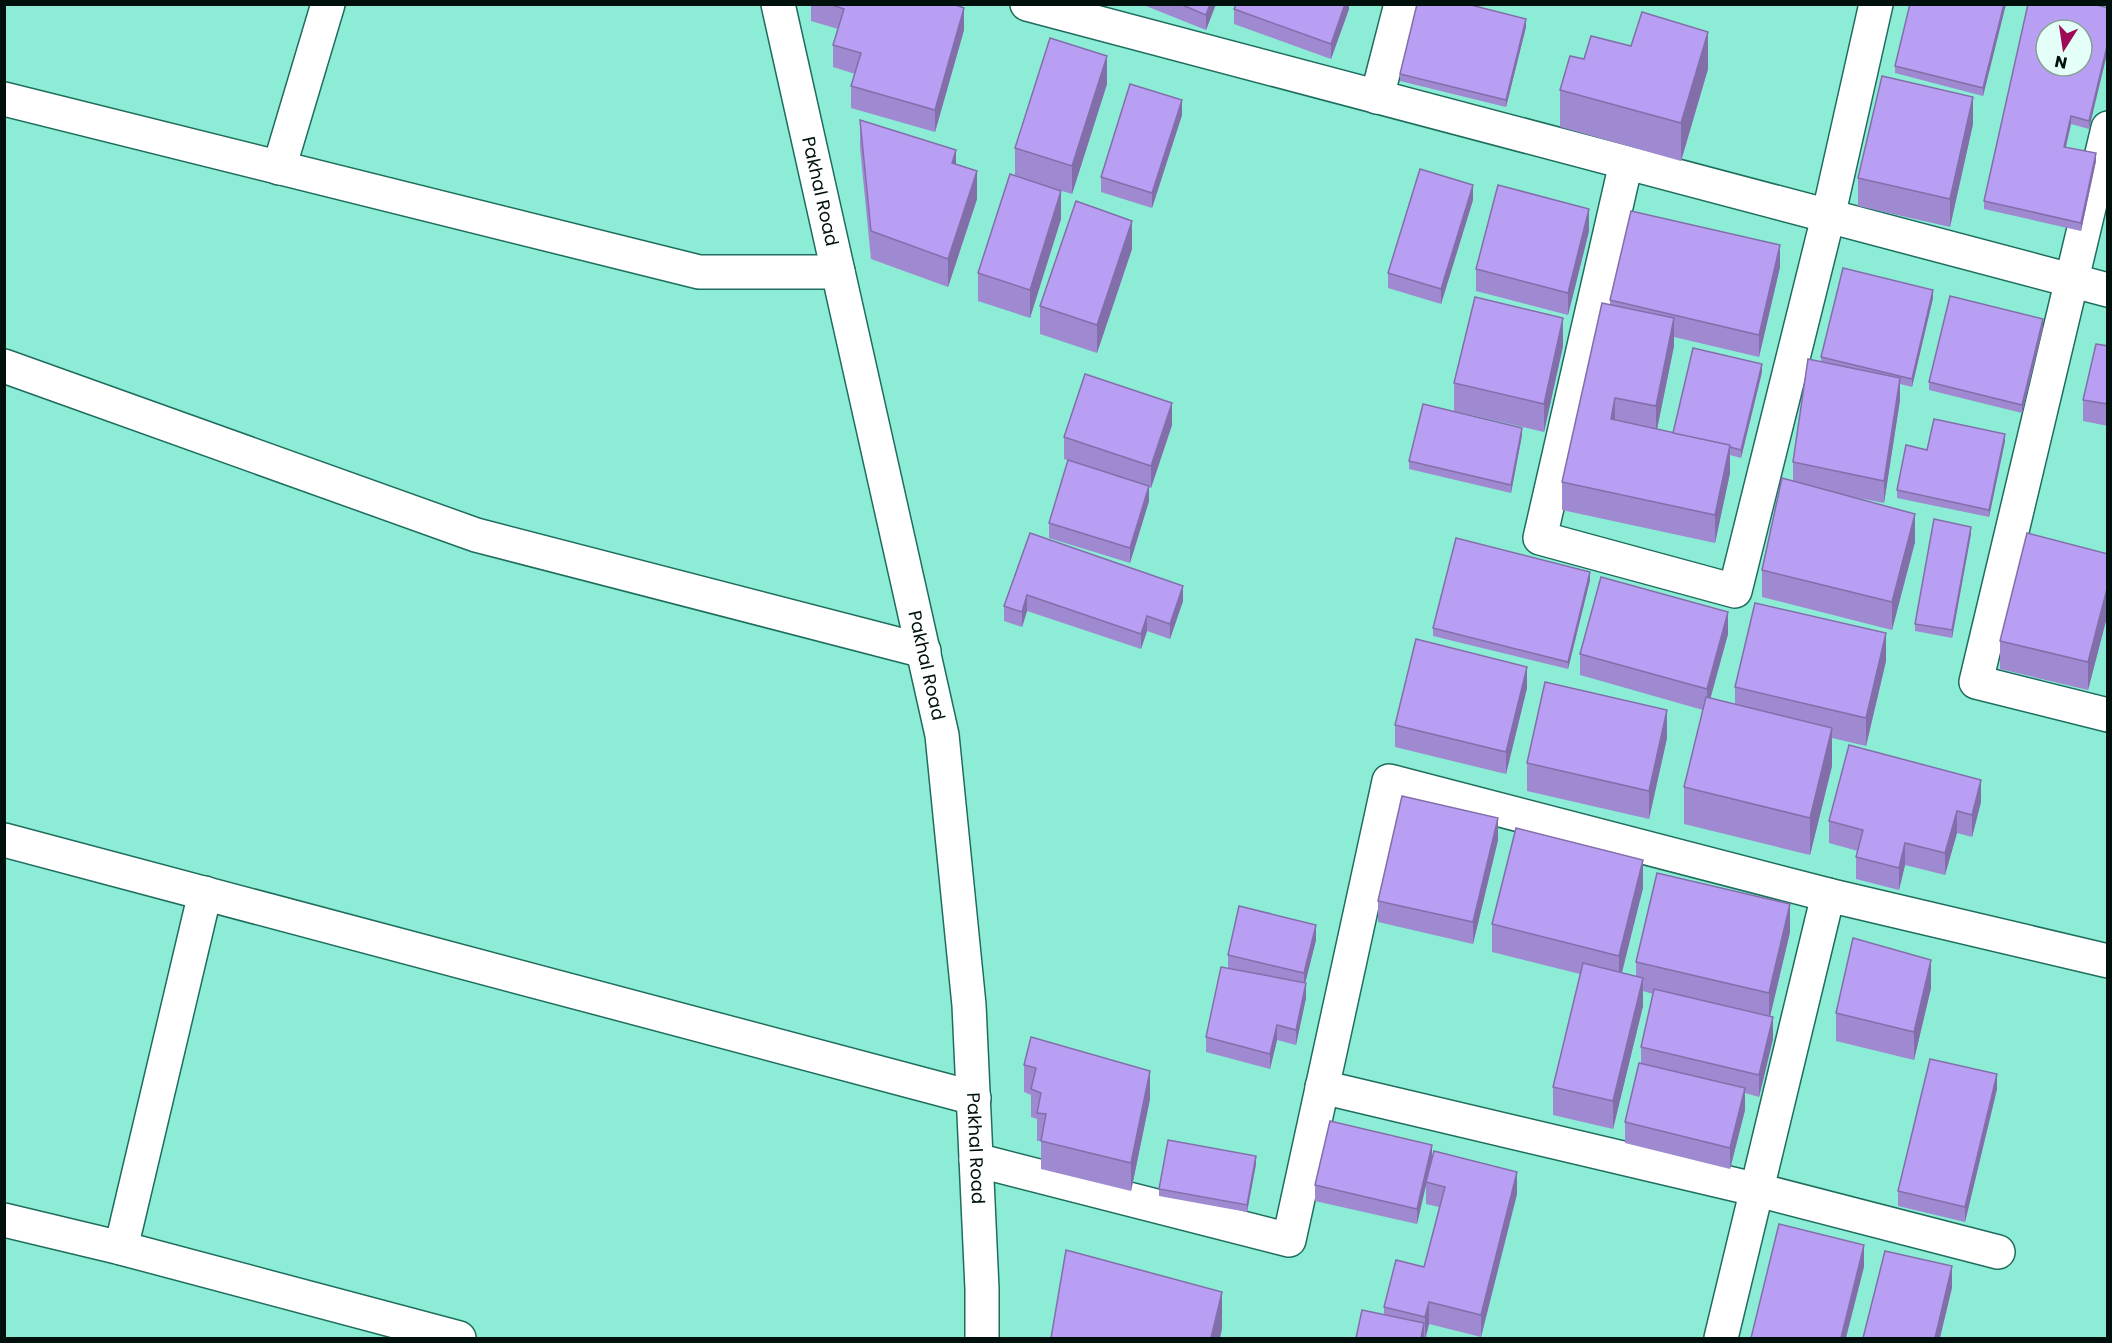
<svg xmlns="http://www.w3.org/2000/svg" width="2112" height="1343" font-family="Poppins,sans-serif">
<rect width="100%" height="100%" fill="#8cecd6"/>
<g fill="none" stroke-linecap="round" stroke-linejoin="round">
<defs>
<g id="minor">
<path id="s1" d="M778 4 942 735 969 1005 982 1289V1338"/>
<polyline points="1027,4 2108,290"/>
<polyline points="1377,97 1401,4"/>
<polyline points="4,99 699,272 838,272"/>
<polyline points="2108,128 1976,682 2108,715"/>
<polyline points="1626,163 1540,538 1735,591 1828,217 1876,4"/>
<polyline points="279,168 328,4"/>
<polyline points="4,366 476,535 924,651"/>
<polyline points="4,840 974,1098"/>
<polyline points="1322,1087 1758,1190 1998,1252"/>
<polyline points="976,1160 1289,1240 1389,781 1828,895"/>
<polyline points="4,1220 121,1248 459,1338"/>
<polyline points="121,1248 205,893"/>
<polyline points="1721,1338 1828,895 2108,961"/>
</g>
</defs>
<use href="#minor" stroke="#1f6d5e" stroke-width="36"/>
<use href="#minor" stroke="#fff" stroke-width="33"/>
</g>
<g fill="#9f89d1">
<polygon points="811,4 953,4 964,30 935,132 851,108 851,86 855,74 833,67 833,45 838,29 811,21"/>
<polygon points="1141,4 1216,4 1206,30"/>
<polygon points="1349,4 1349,9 1331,59 1234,24 1234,9"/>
<polygon points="1910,4 2006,4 1983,96 1895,73 1895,66"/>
<polygon points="2093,4 2089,129 2071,124 2066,147 2096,161 2081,231 1984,209 1984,201"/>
<polygon points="1526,27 1506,107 1400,81 1400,74"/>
<polygon points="1631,46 1708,69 1681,161 1560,127 1560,90 1584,59"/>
<polygon points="1107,84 1072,194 1059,190 1061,219 1030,318 978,301 978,273 1015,176 1015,148"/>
<polygon points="1182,115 1152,208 1101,192 1101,177"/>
<polygon points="860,120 956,165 977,199 948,287 871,259 860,148"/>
<polygon points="1973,124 1950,227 1858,206 1858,178"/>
<polygon points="1473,200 1441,304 1388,288 1388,273"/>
<polygon points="1589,231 1568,315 1476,291 1476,269"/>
<polygon points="1132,249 1097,353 1040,334 1040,306"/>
<polygon points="1780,267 1759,357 1674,337 1674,346 1657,429 1673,433 1762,372 1741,458 1730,455 1730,473 1715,543 1562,510 1562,482 1610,305 1610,300"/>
<polygon points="1933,298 1912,387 1900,384 1900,400 1884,503 1848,496 1915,542 1892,630 1762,597 1762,570 1793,481 1793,462 1821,362 1821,357"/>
<polygon points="2043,327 2022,413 1929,390 1929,382"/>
<polygon points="1563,346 1544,432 1454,411 1454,383"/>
<polygon points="2108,346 2108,426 2083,421 2083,400"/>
<polygon points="1172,425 1151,488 1149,487 1149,501 1130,563 1049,538 1049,523 1085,466 1064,459 1064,437"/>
<polygon points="1522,435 1511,493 1409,469 1409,461"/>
<polygon points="2005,441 1989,517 1897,498 1897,490"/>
<polygon points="1030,533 1183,601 1170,639 1147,631 1141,649 1027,611 1022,627 1004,621 1004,606"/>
<polygon points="1971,534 1952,638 1915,631 1915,624"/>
<polygon points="2108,554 2108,613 2088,690 2000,669 2000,641"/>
<polygon points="1590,580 1568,669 1433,636 1433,628"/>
<polygon points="1728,634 1710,698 1735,704 1735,687 1886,661 1866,746 1832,738 1832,766 1810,855 1684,824 1684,787 1703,710 1580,675 1580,654"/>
<polygon points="1527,688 1506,774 1395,747 1395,725"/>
<polygon points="1667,738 1649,819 1527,791 1527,763"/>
<polygon points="1981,802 1972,837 1957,833 1945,875 1905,865 1899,890 1856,879 1856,857 1858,851 1829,843 1829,821"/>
<polygon points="1498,840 1473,944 1378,922 1378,901"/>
<polygon points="1643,888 1622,973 1636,976 1636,962 1790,932 1770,1016 1773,1039 1759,1097 1745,1093 1745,1110 1730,1169 1625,1143 1625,1122 1641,1063 1641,1047 1653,994 1643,991 1643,1006 1613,1129 1553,1115 1553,1087 1580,974 1492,952 1492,924"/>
<polygon points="1316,940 1305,983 1306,998 1296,1045 1277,1040 1270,1069 1206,1052 1206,1037 1228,969 1228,955"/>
<polygon points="1931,988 1914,1060 1836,1041 1836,1013"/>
<polygon points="1024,1065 1150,1099 1131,1191 1041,1169 1041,1141 1037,1141 1037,1119 1031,1117 1031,1095 1024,1092"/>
<polygon points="1997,1089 1965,1222 1898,1206 1898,1191"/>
<polygon points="1432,1160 1517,1194 1481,1337 1429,1324 1426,1338 1356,1338 1384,1314 1384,1307 1424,1267 1439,1207 1426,1204 1426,1183 1417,1224 1315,1201 1315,1185"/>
<polygon points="1256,1164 1247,1212 1159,1196 1159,1189"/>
</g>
<g fill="#826faa">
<polygon points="1210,4 1216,4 1206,30 1206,15"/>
<polygon points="1345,4 1349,4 1349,9 1331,59 1331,44"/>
<polygon points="2004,4 2006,4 1983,96 1983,88"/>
<polygon points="964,8 964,30 935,132 935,110"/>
<polygon points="1526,19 1526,27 1506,107 1506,100"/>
<polygon points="1708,32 1708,69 1681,161 1681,123"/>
<polygon points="2108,42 2108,50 2089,129 2089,121"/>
<polygon points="1107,56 1107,84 1072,194 1072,166"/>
<polygon points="1973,97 1973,124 1950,227 1950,199"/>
<polygon points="1182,100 1182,115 1152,208 1152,193"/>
<polygon points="2071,116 2071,124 2064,154 2064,147"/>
<polygon points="956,150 956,178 952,163"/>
<polygon points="2096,153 2096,161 2081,231 2081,223"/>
<polygon points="977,171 977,199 948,287 948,259"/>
<polygon points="1473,185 1473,200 1441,304 1441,289"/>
<polygon points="1061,191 1061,219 1030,318 1030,290"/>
<polygon points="1589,209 1589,231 1568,315 1568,293"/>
<polygon points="1132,221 1132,249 1097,353 1097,325"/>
<polygon points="1780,245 1780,267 1759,357 1759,335"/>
<polygon points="1933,290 1933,298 1912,387 1912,379"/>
<polygon points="1563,318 1563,346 1544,432 1544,404"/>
<polygon points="1674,318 1674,346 1656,434 1656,406"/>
<polygon points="2043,319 2043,327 2022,413 2022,405"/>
<polygon points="1762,364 1762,372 1741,458 1741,450"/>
<polygon points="1900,378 1900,400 1884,503 1884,481"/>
<polygon points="1615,398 1615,425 1611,419"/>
<polygon points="1172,403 1172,425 1151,488 1151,466"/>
<polygon points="1522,428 1522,435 1511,493 1511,485"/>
<polygon points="2005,434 2005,441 1989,517 1989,510"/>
<polygon points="1730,445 1730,473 1715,543 1715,515"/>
<polygon points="1149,486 1149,501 1130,563 1130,548"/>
<polygon points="1915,514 1915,542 1892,630 1892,602"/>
<polygon points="1971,527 1971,534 1952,638 1952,630"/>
<polygon points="1590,572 1590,580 1568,669 1568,662"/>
<polygon points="2108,585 2108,613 2088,690 2088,662"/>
<polygon points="1183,586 1183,601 1170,639 1170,624"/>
<polygon points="1027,595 1027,611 1022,627 1022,612"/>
<polygon points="1728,612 1728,634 1707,711 1707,689"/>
<polygon points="1147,616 1147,631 1141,649 1141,634"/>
<polygon points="1886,633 1886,661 1866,746 1866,718"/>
<polygon points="1527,667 1527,688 1506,774 1506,752"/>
<polygon points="1667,710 1667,738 1649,819 1649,791"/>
<polygon points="1832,728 1832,766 1810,855 1810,818"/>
<polygon points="1981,780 1981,802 1972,837 1972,815"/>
<polygon points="1957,811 1957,833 1945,875 1945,853"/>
<polygon points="1498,818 1498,840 1473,944 1473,922"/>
<polygon points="1905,843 1905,865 1899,890 1899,868"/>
<polygon points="1643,860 1643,888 1619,983 1619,956"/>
<polygon points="1790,904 1790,932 1769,1021 1769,993"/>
<polygon points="1316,925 1316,940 1304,988 1304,973"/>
<polygon points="1931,960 1931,988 1914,1060 1914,1032"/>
<polygon points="1643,978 1643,1006 1613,1129 1613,1101"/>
<polygon points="1306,983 1306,998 1296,1045 1296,1030"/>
<polygon points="1773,1017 1773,1039 1759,1097 1759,1075"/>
<polygon points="1277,1025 1277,1040 1270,1069 1270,1054"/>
<polygon points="1150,1071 1150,1099 1131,1191 1131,1163"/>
<polygon points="1997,1074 1997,1089 1965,1222 1965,1207"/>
<polygon points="1745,1088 1745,1110 1730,1169 1730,1148"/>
<polygon points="1432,1145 1432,1160 1417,1224 1417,1209"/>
<polygon points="1256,1156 1256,1164 1247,1212 1247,1205"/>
<polygon points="1517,1172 1517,1194 1481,1337 1481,1315"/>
<polygon points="1864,1245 1864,1267 1846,1338 1841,1338"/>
<polygon points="1952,1266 1952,1288 1940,1338 1935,1338"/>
<polygon points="1222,1292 1222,1329 1220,1338 1211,1338"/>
<polygon points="1429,1302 1429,1324 1425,1338 1425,1317"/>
<polygon points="1424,1323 1424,1338 1421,1338"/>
</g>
<g fill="#b99ff3" stroke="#826faa" stroke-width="1.5" fill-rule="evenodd">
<polygon points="829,4 953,4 964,8 935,110 851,86 861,53 833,45 844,9"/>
<polygon points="1180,4 1210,4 1206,15"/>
<polygon points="1236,4 1345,4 1331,44 1234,9"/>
<polygon points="1417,4 1467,4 1526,19 1506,100 1400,74"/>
<polygon points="1910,4 2004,4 1983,88 1895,66"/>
<path d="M2028 4H2093L2108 8V42L2089 121 2071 116 2064 147 2096 153 2081 223 1984 201ZM2046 30H2082V66H2046Z"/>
<polygon points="1642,12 1708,32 1681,123 1560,90 1570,56 1584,59 1591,36 1631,46"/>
<polygon points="1050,38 1107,56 1072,166 1015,148"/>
<polygon points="1882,76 1973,97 1950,199 1858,178"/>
<polygon points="1130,84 1182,100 1152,193 1101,177"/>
<polygon points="860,120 956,150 952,163 977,171 948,259 871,231"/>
<polygon points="1420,169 1473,185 1441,289 1388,273"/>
<polygon points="1010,174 1061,191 1030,290 978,273"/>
<polygon points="1498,185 1589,209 1568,293 1476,269"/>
<polygon points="1076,201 1132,221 1097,325 1040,306"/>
<polygon points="1631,211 1780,245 1759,335 1610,300"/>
<polygon points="1843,268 1933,290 1912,379 1821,357"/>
<polygon points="1950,296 2043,319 2022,405 1929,382"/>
<polygon points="1475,297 1563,318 1544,404 1454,383"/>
<polygon points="1602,303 1674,318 1656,406 1615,398 1611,419 1730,445 1715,515 1562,482"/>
<polygon points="2096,344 2108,346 2108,404 2083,400"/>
<polygon points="1693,348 1762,364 1741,450 1730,447 1730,445 1673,433"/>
<polygon points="1808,359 1900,378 1884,481 1793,462"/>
<polygon points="1085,374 1172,403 1151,466 1064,437"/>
<polygon points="1423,404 1522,428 1511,485 1409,461"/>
<polygon points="1934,419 2005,434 1989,510 1897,490 1906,445 1927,450"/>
<polygon points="1068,460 1149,486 1130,548 1049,523"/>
<polygon points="1782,478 1915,514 1892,602 1762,570"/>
<polygon points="1934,519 1971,527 1952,630 1915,624"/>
<polygon points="1030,533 1183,586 1170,624 1147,616 1141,634 1027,595 1022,612 1004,606"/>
<polygon points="2027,533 2108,554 2108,585 2088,662 2000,641"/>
<polygon points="1456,538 1590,572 1568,662 1433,628"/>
<polygon points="1601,577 1728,612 1707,689 1580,654"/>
<polygon points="1755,603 1886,633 1866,718 1735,687"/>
<polygon points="1416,639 1527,667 1506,752 1395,725"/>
<polygon points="1545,682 1667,710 1649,791 1527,763"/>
<polygon points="1706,697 1832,728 1810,818 1684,787"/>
<polygon points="1849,745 1981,780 1972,815 1957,811 1945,853 1905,843 1899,868 1856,857 1863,830 1829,821"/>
<polygon points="1402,796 1498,818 1473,922 1378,901"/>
<polygon points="1516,828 1643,860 1619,956 1492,924"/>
<polygon points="1657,873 1790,904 1769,993 1636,962"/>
<polygon points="1239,906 1316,925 1304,973 1228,955"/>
<polygon points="1853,938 1931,960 1914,1032 1836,1013"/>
<polygon points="1583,963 1643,978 1613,1101 1553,1087"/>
<polygon points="1221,967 1306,983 1296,1030 1277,1025 1270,1054 1206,1037"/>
<polygon points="1654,989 1773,1017 1759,1075 1641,1047"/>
<polygon points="1031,1037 1150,1071 1131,1163 1041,1141 1046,1114 1037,1113 1041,1093 1031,1089 1036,1068 1024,1065"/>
<polygon points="1930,1059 1997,1074 1965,1207 1898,1191"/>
<polygon points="1639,1063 1745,1088 1730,1148 1625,1122"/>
<polygon points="1330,1121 1432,1145 1417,1209 1315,1185"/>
<polygon points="1168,1140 1256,1156 1247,1205 1159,1189"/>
<polygon points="1434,1151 1517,1172 1481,1315 1429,1302 1425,1317 1384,1307 1396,1260 1424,1267 1445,1187 1426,1182"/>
<polygon points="1779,1224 1864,1245 1841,1338 1751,1338"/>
<polygon points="1066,1250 1222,1292 1211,1338 1051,1338"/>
<polygon points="1885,1251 1952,1266 1935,1338 1863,1338"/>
<polygon points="1362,1310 1424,1323 1421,1338 1356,1338"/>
</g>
<g text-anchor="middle" stroke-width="4.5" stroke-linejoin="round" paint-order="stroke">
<g font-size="18" fill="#00110d" stroke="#e4fff7">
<text dy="6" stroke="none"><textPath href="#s1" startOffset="192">Pakhal Road</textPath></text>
<text dy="6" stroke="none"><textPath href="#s1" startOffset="678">Pakhal Road</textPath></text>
<text dy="6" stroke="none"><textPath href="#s1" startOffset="1164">Pakhal Road</textPath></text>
</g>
</g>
<rect width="2112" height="1343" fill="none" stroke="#00110d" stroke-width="12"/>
<g transform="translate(2064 48) rotate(192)"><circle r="28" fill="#e4fff7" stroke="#89a099" stroke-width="1.5"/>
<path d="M0-4.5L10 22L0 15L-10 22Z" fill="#9d0b57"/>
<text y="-9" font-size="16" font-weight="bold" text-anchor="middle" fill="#00110d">N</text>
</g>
</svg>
